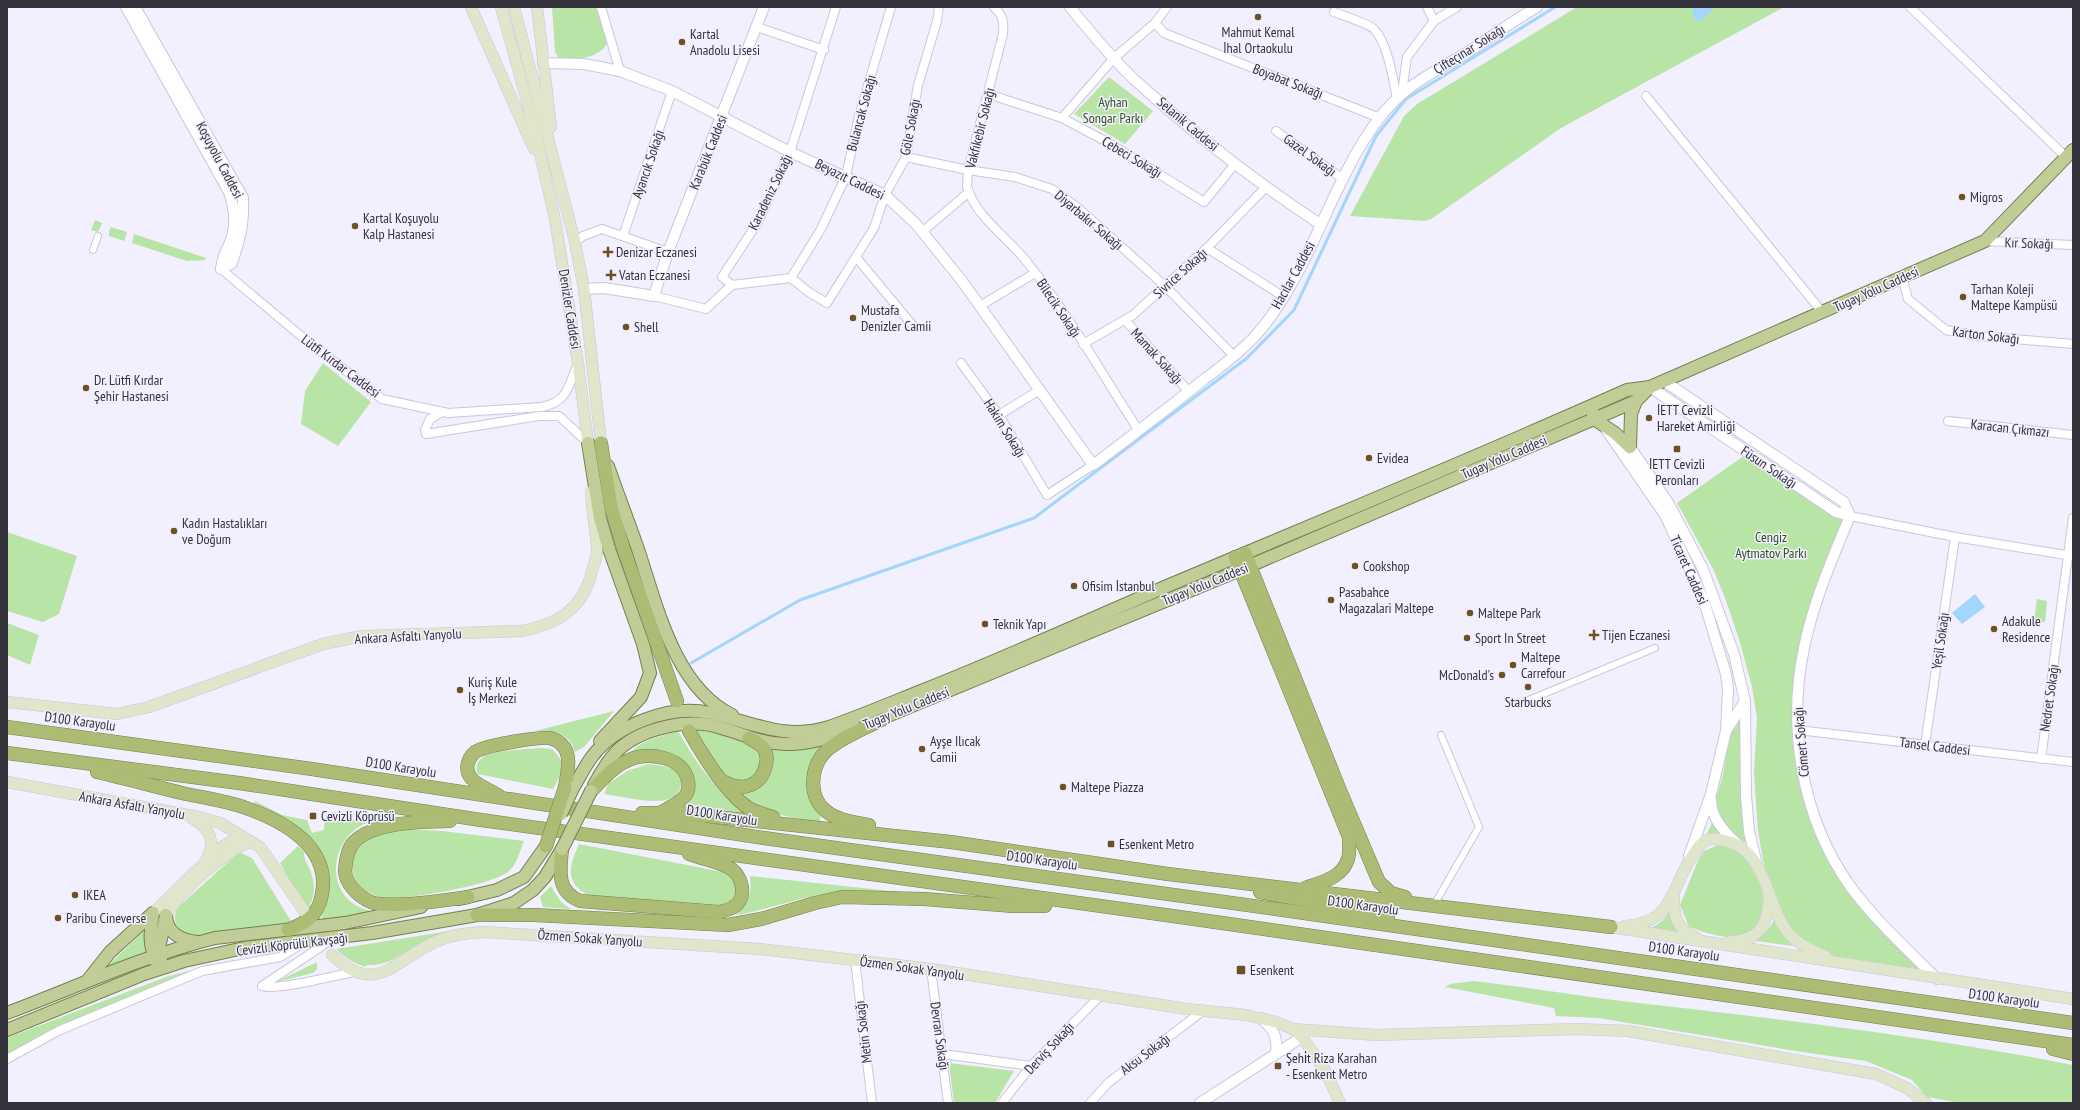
<svg xmlns="http://www.w3.org/2000/svg" width="2080" height="1110" font-family="'PT Sans Narrow',sans-serif">
<rect width="100%" height="100%" fill="#f2effe"/>
<g fill="#b8e4a6">
<path d="M552 7H598C601 16 607 28 608 37 608 58 573 61 559 58L555 52Z"/>
<polygon points="1577,7 1784,7 1561,128 1431,219 1424,221 1350,216 1404,116 1417,104"/>
<polygon points="1109,77 1153,111 1125,144 1074,114"/>
<polygon points="95,220 102,223 98,232 91,230"/>
<polygon points="111,227 127,232 124,241 109,236 109,231"/>
<polygon points="134,234 206,258 205,260 187,261 132,243"/>
<polygon points="323,363 371,402 338,446 301,424 305,391"/>
<polygon points="1749,453 1850,516 1814,610 1797,699 1813,812 1850,885 1937,979 1839,963 1791,934 1769,895 1758,831 1754,773 1757,718 1752,687 1739,639 1724,595 1713,569 1677,503 1738,460"/>
<polygon points="7,532 77,556 59,614 43,622 7,611"/>
<polygon points="2037,599 2047,601 2045,622 2034,621"/>
<polygon points="7,623 39,635 30,665 7,655"/>
<path d="M614 711 585 746 575 752C570 732 553 732 535 731Z"/>
<polygon points="1741,712 1741,789 1747,843 1739,839 1726,827 1716,809 1716,799 1723,774 1730,731"/>
<path d="M696 730C711 732 757 740 761 756 763 760 761 767 761 771L747 782C713 779 708 758 696 730Z"/>
<path d="M678 731C699 769 716 790 753 815L688 804C698 789 698 776 685 763 681 760 677 755 673 754 659 749 643 753 630 754 639 740 663 736 678 731Z"/>
<path d="M825 744C803 775 800 781 821 814L820 822C783 816 766 815 736 791 742 790 752 791 758 788 773 781 772 762 771 749H806Z"/>
<path d="M540 748 552 749C568 765 563 772 553 789L478 774C474 766 478 759 487 755 495 751 528 749 540 748Z"/>
<path d="M648 764C662 765 688 769 680 789 677 795 672 798 665 800 651 804 620 796 604 794L610 781 611 782 627 771Z"/>
<path d="M255 801 282 815 307 820 312 833 324 830 325 818 372 821C337 831 323 877 351 902 358 908 368 910 377 913L321 920C328 901 333 883 325 863 323 857 263 813 254 805Z"/>
<polygon points="1713,821 1725,837 1705,838"/>
<path d="M407 829 442 831 524 841C520 851 517 864 509 871 494 885 406 900 385 898 380 897 374 895 370 893 361 889 356 883 353 873 344 841 385 833 407 829Z"/>
<path d="M579 844 728 873C735 882 737 888 734 898L722 905 589 896C564 882 569 867 579 844Z"/>
<path d="M1718 845C1727 847 1734 849 1740 854 1762 873 1778 920 1746 935 1732 942 1702 932 1689 927L1680 905 1699 858 1704 851Z"/>
<path d="M298 846 304 852C304 860 307 863 310 870 316 884 315 898 307 910L280 863Z"/>
<path d="M241 853 252 858 291 921 287 925 193 936C178 933 170 921 178 907L237 854Z"/>
<path d="M750 876 900 892C873 892 846 890 819 895 791 900 763 911 735 915 749 903 752 895 750 876Z"/>
<polygon points="551,886 561,902 571,909 543,907 540,897"/>
<path d="M1670 908 1684 936 1646 930C1658 925 1666 920 1670 908Z"/>
<polygon points="1774,920 1793,946 1756,941 1767,931"/>
<polygon points="145,930 145,954 102,971"/>
<path d="M450 931C442 934 432 937 424 941 403 952 392 966 367 965L366 967C353 963 345 958 336 949Z"/>
<polygon points="317,962 317,969 313,973 276,982"/>
<polygon points="211,965 62,1025 7,1054 7,1038 166,977"/>
<path d="M1474 981C1526 987 1578 996 1630 1002 1778 1019 1927 1036 2073 1065V1103L1955 1102 1927 1097 1912 1080 1866 1061 1802 1052 1599 1018 1556 1016 1554 1008 1445 987 1450 984Z"/>
<polygon points="949,1063 1014,1071 995,1103 954,1103"/>
</g>
<g fill="#a3d6fd">
<polygon points="1692,7 1715,7 1702,20 1698,21 1694,18"/>
<polygon points="1975,594 1985,607 1962,624 1952,613"/>
</g>
<g fill="none" stroke-linecap="round" stroke-linejoin="round">
<polyline stroke="#a3d6fd" stroke-width="3" points="691,663 800,600 1034,518 1247,358 1294,310 1376,136 1406,99 1555,7"/>
<defs>
<g id="pedestrian">
<polyline points="93,250 98,236"/>
<polyline points="1519,704 1655,648"/>
<polyline points="1434,905 1479,827 1441,735"/>
</g>
<g id="minor">
<polyline points="601,7 620,71"/>
<polyline points="1910,7 2066,157"/>
<path d="M1334 12C1341 15 1369 24 1374 29 1388 44 1393 79 1397 99"/>
<polyline points="1434,21 1457,7"/>
<polyline points="1155,23 1164,33 1380,118"/>
<polyline points="757,27 824,50"/>
<polyline points="1402,93 1407,57 1434,21 1427,7"/>
<polyline points="988,94 1062,118 1109,143 1204,202 1235,164"/>
<polyline points="1646,96 1823,313"/>
<polyline points="1062,118 1114,58 1155,23 1167,7"/>
<polyline points="1276,131 1343,179"/>
<polyline points="906,157 968,170 1015,177 1052,189 1077,207 1115,241 1165,286 1234,356"/>
<path d="M969 192C977 217 1011 241 1027 262 1069 315 1102 374 1139 431"/>
<path d="M922 232 969 192 967 187 968 170 1003 34C1004 22 1003 15 994 7"/>
<polyline points="623,236 672,91"/>
<polyline points="1985,241 2073,245"/>
<polyline points="575,242 583,236 602,229 668,252"/>
<polyline points="1207,248 1284,297"/>
<polyline points="856,257 914,327"/>
<path d="M221 269 301 336 382 399 448 413 542 407C569 401 568 386 578 363"/>
<polyline points="1902,277 1908,299 1946,330 1979,336 2073,344"/>
<polyline points="791,278 821,229 846,176 859,116 891,7"/>
<polyline points="732,285 791,278 810,293 827,303 874,228 885,195 906,157 918,85 937,21 939,7"/>
<polyline points="654,296 706,309 732,285 722,277 758,222 790,152 836,7"/>
<polyline points="980,306 1035,273"/>
<polyline points="1125,320 1189,392"/>
<polyline points="1083,344 1133,315 1207,248 1265,188"/>
<polyline points="961,363 999,415 1047,495 1093,465"/>
<polyline points="442,412 430,419 425,430 426,434 539,416 559,416 588,443"/>
<polyline points="999,415 1038,391"/>
<polyline points="1948,421 2073,435"/>
<polyline points="1850,516 1955,537 2072,556"/>
<polyline points="1798,730 2073,762"/>
<polyline points="1925,745 1955,537"/>
<polyline points="2041,759 2073,518"/>
<polyline points="855,960 872,1103"/>
<polyline points="931,969 948,1103"/>
<path d="M262 986C277 991 336 975 354 972"/>
<polyline points="262,986 331,940"/>
<polyline points="943,1054 1031,1066"/>
<polyline points="7,1059 58,1031 202,971 280,957 303,943"/>
<polyline points="1002,1103 1031,1066 1100,996"/>
<polyline points="1090,1103 1108,1083 1204,1010"/>
</g>
<g id="tertiary">
<path d="M126 7 229 192C235 209 237 227 229 245 225 253 222 259 221 269"/>
<path d="M135 7 243 198C244 225 240 238 232 263L221 269"/>
<path d="M1070 7C1091 33 1113 60 1137 82 1194 134 1256 182 1320 224"/>
<path d="M543 63 584 64 620 71 672 91 790 152 885 195 916 224 962 281 1093 465C1129 438 1166 410 1202 381 1221 367 1241 352 1257 334 1311 272 1329 186 1377 121 1403 86 1432 73 1468 52 1491 37 1513 21 1537 7"/>
<polyline points="584,289 604,288 654,296 668,252 764,7"/>
<polyline points="1664,381 1844,502 1850,516"/>
<polyline points="1650,387 1836,512 1850,516"/>
<polyline points="1605,428 1665,515 1703,598 1726,674 1728,689 1726,731"/>
<polyline points="1630,447 1669,504 1703,569 1734,654 1745,701 1746,796 1749,831 1756,861"/>
<path d="M1850 516C1832 559 1813 603 1804 648 1787 729 1802 818 1850 886 1875 920 1907 949 1937 979"/>
<path d="M1711 800C1711 819 1725 832 1738 845"/>
<polyline points="1689,856 1711,794 1726,731 1745,701"/>
<path d="M1261 1018C1273 1029 1278 1036 1276 1053"/>
<polyline points="1200,1103 1302,1037"/>
</g>
<g id="secondary">
<polyline points="471,7 534,149"/>
<polyline points="501,7 533,123 555,219 578,363 589,451"/>
<polyline points="514,7 575,242 584,289 601,443"/>
<polyline points="537,7 551,127"/>
<path d="M7 702 117 714 149 707 323 644 362 636 522 631C558 624 583 609 592 571 594 565 597 557 597 550 596 531 592 511 591 492"/>
<polyline points="7,782 199,817 220,823 260,847 305,912"/>
<path d="M192 818C208 827 217 841 207 858"/>
<path d="M1674 894C1673 914 1676 931 1697 938"/>
<polyline points="153,913 220,848 232,841 249,841"/>
<path d="M166 915C179 892 225 851 250 842"/>
<path d="M1625 926C1676 922 1670 887 1693 855 1696 850 1700 844 1705 841 1711 838 1719 839 1726 841 1766 850 1766 902 1786 930 1796 944 1812 950 1826 957"/>
<polyline points="1611,927 2073,999"/>
<path d="M1729 942C1759 940 1767 927 1769 899"/>
<path d="M332 955C375 996 392 963 431 944 448 935 466 933 484 932L760 949 931 969 1187 1009 1246 1015 1276 1022 1293 1029 1302 1037 1325 1070 1340 1103"/>
<polyline points="1293,1029 1376,1035 1577,1029 1628,1031 1876,1074 1907,1088 1926,1103"/>
</g>
<g id="primary">
<polyline points="1593,413 1594,419 1615,433 1630,447"/>
<polyline points="588,443 600,518 609,549 643,644 650,673 641,697 600,741"/>
<polyline points="1630,447 1631,414 1636,401"/>
<path d="M608 466C618 495 629 523 639 552 657 607 675 687 732 715"/>
<polyline points="873,722 1240,570 1594,419 1636,401 1650,387"/>
<path d="M594 785C601 772 608 760 618 750 642 728 688 718 718 727 741 733 761 744 785 744 810 745 833 736 856 728"/>
<path d="M573 788C579 778 584 768 591 758 615 725 670 704 710 713 752 722 786 741 829 727 860 716 891 703 921 691 1004 658 1085 622 1167 586 1321 521 1475 458 1627 390L1650 387 1985 241 2073 150"/>
<polyline points="459,899 497,890 524,877 546,846"/>
<path d="M153 913C151 928 148 943 155 957L161 958"/>
<path d="M166 915C167 934 181 940 197 942"/>
<polyline points="153,959 159,948 166,915"/>
<polyline points="87,981 110,952 153,913"/>
<path d="M7 1013C76 987 143 956 215 938L345 923 421 907"/>
<polyline points="7,1030 144,974 184,961 244,948 372,933 477,915 514,903 533,890 545,877 562,849"/>
</g>
<g id="trunk">
<polyline points="601,443 611,507 624,550 677,701"/>
<polyline points="1245,553 1339,788 1379,882 1391,893 1405,897"/>
<path d="M1235 557 1349 837C1349 843 1350 853 1348 859 1342 878 1322 882 1305 888"/>
<polyline points="7,727 312,769 764,838 1276,909 2073,1023"/>
<path d="M689 731C701 753 729 798 752 810 759 813 766 815 773 817"/>
<polyline points="7,753 239,783 481,820 1187,918 2073,1045"/>
<path d="M97 772C127 779 157 787 186 794 205 798 227 801 246 808 280 820 325 843 323 886 321 912 311 921 288 930"/>
<path d="M724 782C743 792 762 786 766 764 767 760 767 754 764 749 762 745 754 741 749 738"/>
<path d="M591 791C603 780 613 766 629 760 648 751 684 757 688 781 689 786 689 791 685 796 679 803 670 807 662 812"/>
<path d="M498 795C490 790 478 786 472 779 464 771 467 759 475 752 485 745 538 737 550 738 553 739 559 741 561 744 573 754 567 774 565 787"/>
<polyline points="642,813 680,813 951,842 1168,874 1611,927"/>
<path d="M450 821C422 822 375 821 354 842 347 849 346 861 345 870 345 884 359 897 371 902 389 909 447 900 468 897"/>
<path d="M869 825C855 822 838 821 826 811 807 796 811 766 826 751 840 738 866 728 883 719"/>
<path d="M562 849C560 871 556 891 580 901L719 912C723 911 729 910 733 907 748 899 743 876 730 868 718 861 702 859 689 854"/>
<polyline points="1260,892 1355,909 1388,918"/>
<polyline points="477,915 534,915 728,925 761,919 815,903 842,897 924,899 1013,906 1045,906"/>
<polyline points="2053,1049 2073,1054"/>
</g>
</defs>
<use href="#pedestrian" stroke="#cac6dd" stroke-width="8"/>
<use href="#minor" stroke="#cac6dd" stroke-width="10"/>
<use href="#tertiary" stroke="#cac6dd" stroke-width="12"/>
<use href="#secondary" stroke="#cac6dd" stroke-width="12"/>
<use href="#primary" stroke="#74814a" stroke-width="14"/>
<use href="#trunk" stroke="#74814a" stroke-width="14"/>
<use href="#pedestrian" stroke="#fff" stroke-width="6"/>
<use href="#minor" stroke="#fff" stroke-width="8"/>
<use href="#tertiary" stroke="#fff" stroke-width="10"/>
<use href="#secondary" stroke="#e0e6cb" stroke-width="11"/>
<use href="#primary" stroke="#c1cd97" stroke-width="12"/>
<use href="#trunk" stroke="#acbc74" stroke-width="13"/>
<defs>
<g id="primary-bridge">
<polyline points="561,814 573,788"/>
<polyline points="562,849 591,791"/>
</g>
<polyline id="trunk-bridge" points="546,846 565,787"/>
</defs>
<use href="#primary-bridge" stroke="#74814a" stroke-width="14" stroke-linecap="butt"/>
<use href="#trunk-bridge" stroke="#74814a" stroke-width="14" stroke-linecap="butt"/>
<use href="#primary-bridge" stroke="#c1cd97" stroke-width="12"/>
<use href="#trunk-bridge" stroke="#acbc74" stroke-width="13"/>
</g>
<g fill="#6d5123" stroke="#f2effe" stroke-width="1.5">
<circle cx="1258" cy="17" r="4"/>
<circle cx="682" cy="42" r="4"/>
<circle cx="1962" cy="197" r="4"/>
<circle cx="355" cy="226" r="4"/>
<path d="M606 246h4v4h4v4h-4v4h-4v-4h-4v-4h4z"/>
<path d="M609 269h4v4h4v4h-4v4h-4v-4h-4v-4h4z"/>
<circle cx="1963" cy="297" r="4"/>
<circle cx="853" cy="318" r="4"/>
<circle cx="626" cy="327" r="4"/>
<circle cx="86" cy="388" r="4"/>
<circle cx="1649" cy="418" r="4"/>
<rect x="1673" y="445" width="8" height="8" rx="2"/>
<circle cx="1369" cy="458" r="4"/>
<circle cx="174" cy="531" r="4"/>
<circle cx="1355" cy="566" r="4"/>
<circle cx="1074" cy="586" r="4"/>
<circle cx="1331" cy="600" r="4"/>
<circle cx="1470" cy="613" r="4"/>
<circle cx="985" cy="624" r="4"/>
<circle cx="1994" cy="629" r="4"/>
<path d="M1592 629h4v4h4v4h-4v4h-4v-4h-4v-4h4z"/>
<circle cx="1467" cy="638" r="4"/>
<circle cx="1513" cy="665" r="4"/>
<circle cx="1502" cy="675" r="4"/>
<circle cx="1528" cy="687" r="4"/>
<circle cx="460" cy="690" r="4"/>
<circle cx="922" cy="749" r="4"/>
<circle cx="1063" cy="787" r="4"/>
<rect x="309" y="812" width="8" height="8" rx="2"/>
<rect x="1107" y="840" width="8" height="8" rx="2"/>
<circle cx="75" cy="895" r="4"/>
<circle cx="58" cy="918" r="4"/>
<rect x="1236" y="965" width="10" height="10" rx="2"/>
<rect x="1274" y="1062" width="8" height="8" rx="2"/>
</g>
<g text-anchor="middle" stroke-width="3" stroke-linejoin="round" paint-order="stroke">
<g font-size="14" fill="#34333c" stroke="#f2effe" text-anchor="start">
<text x="1258" y="37" text-anchor="middle">Mahmut Kemal<tspan x="1258" dy="16">İhal Ortaokulu</tspan></text>
<text x="690" y="39">Kartal<tspan x="690" dy="16">Anadolu Lisesi</tspan></text>
<text x="1970" y="202">Migros</text>
<text x="363" y="223">Kartal Koşuyolu<tspan x="363" dy="16">Kalp Hastanesi</tspan></text>
<text x="616" y="257">Denizar Eczanesi</text>
<text x="619" y="280">Vatan Eczanesi</text>
<text x="1971" y="294">Tarhan Koleji<tspan x="1971" dy="16">Maltepe Kampüsü</tspan></text>
<text x="861" y="315">Mustafa<tspan x="861" dy="16">Denizler Camii</tspan></text>
<text x="634" y="332">Shell</text>
<text x="94" y="385">Dr. Lütfi Kırdar<tspan x="94" dy="16">Şehir Hastanesi</tspan></text>
<text x="1657" y="415">İETT Cevizli<tspan x="1657" dy="16">Hareket Amirliği</tspan></text>
<text x="1377" y="463">Evidea</text>
<text x="1677" y="469" text-anchor="middle">İETT Cevizli<tspan x="1677" dy="16">Peronları</tspan></text>
<text x="182" y="528">Kadın Hastalıkları<tspan x="182" dy="16">ve Doğum</tspan></text>
<text x="1363" y="571">Cookshop</text>
<text x="1082" y="591">Ofisim İstanbul</text>
<text x="1339" y="597">Pasabahce<tspan x="1339" dy="16">Magazalari Maltepe</tspan></text>
<text x="1478" y="618">Maltepe Park</text>
<text x="2002" y="626">Adakule<tspan x="2002" dy="16">Residence</tspan></text>
<text x="993" y="629">Teknik Yapı</text>
<text x="1602" y="640">Tijen Eczanesi</text>
<text x="1475" y="643">Sport In Street</text>
<text x="1521" y="662">Maltepe<tspan x="1521" dy="16">Carrefour</tspan></text>
<text x="1494" y="680" text-anchor="end">McDonald's</text>
<text x="468" y="687">Kuriş Kule<tspan x="468" dy="16">İş Merkezi</tspan></text>
<text x="1528" y="707" text-anchor="middle">Starbucks</text>
<text x="930" y="746">Ayşe Ilıcak<tspan x="930" dy="16">Camii</tspan></text>
<text x="1071" y="792">Maltepe Piazza</text>
<text x="321" y="821">Cevizli Köprüsü</text>
<text x="1119" y="849">Esenkent Metro</text>
<text x="83" y="900">IKEA</text>
<text x="66" y="923">Paribu Cineverse</text>
<text x="1250" y="975">Esenkent</text>
<text x="1286" y="1063">Şehi̇t Riza Karahan<tspan x="1286" dy="16">- Esenkent Metro</tspan></text>
</g>
<g font-size="14" fill="#34333c" stroke="#f2effe">
<text transform="translate(1469 49) rotate(-32)" y="5">Çifteçınar Sokağı</text>
<text transform="translate(1288 81) rotate(21)" y="5">Boyabat Sokağı</text>
<text transform="translate(861 113) rotate(-75)" y="5">Bulancak Sokağı</text>
<text transform="translate(1188 124) rotate(40)" y="5">Selanik Caddesi</text>
<text transform="translate(910 127) rotate(-79)" y="5">Göle Sokağı</text>
<text transform="translate(980 128) rotate(-76)" y="5">Vakfıkebir Sokağı</text>
<text transform="translate(708 152) rotate(-68)" y="5">Karabük Caddesi</text>
<text transform="translate(1310 155) rotate(36)" y="5">Gazel Sokağı</text>
<text transform="translate(1132 157) rotate(31)" y="5">Cebeci Sokağı</text>
<text transform="translate(220 160) rotate(62)" y="5">Koşuyolu Caddesi</text>
<text transform="translate(648 164) rotate(-71)" y="5">Ayancık Sokağı</text>
<text transform="translate(850 179) rotate(26)" y="5">Beyazıt Caddesi</text>
<text transform="translate(770 192) rotate(-64)" y="5">Karadeniz Sokağı</text>
<text transform="translate(1089 220) rotate(40)" y="5">Diyarbakır Sokağı</text>
<text transform="translate(2029 243) rotate(2)" y="5">Kır Sokağı</text>
<text transform="translate(1180 273) rotate(-42)" y="5">Sivrice Sokağı</text>
<text transform="translate(1293 275) rotate(-61)" y="5">Hacılar Caddesi</text>
<text transform="translate(1876 289) rotate(-24)" y="5">Tugay Yolu Caddesi</text>
<text transform="translate(1059 308) rotate(56)" y="5">Bilecik Sokağı</text>
<text transform="translate(570 309) rotate(81)" y="5">Denizler Caddesi</text>
<text transform="translate(1986 335) rotate(7)" y="5">Karton Sokağı</text>
<text transform="translate(1157 356) rotate(48)" y="5">Mamak Sokağı</text>
<text transform="translate(341 366) rotate(37)" y="5">Lütfi Kırdar Caddesi</text>
<text transform="translate(1005 428) rotate(58)" y="5">Hakim Sokağı</text>
<text transform="translate(2010 428) rotate(6)" y="5">Karacan Çıkmazı</text>
<text transform="translate(1504 457) rotate(-23)" y="5">Tugay Yolu Caddesi</text>
<text transform="translate(1769 467) rotate(34)" y="5">Füsun Sokağı</text>
<text transform="translate(1689 570) rotate(66)" y="5">Ticaret Caddesi</text>
<text transform="translate(1205 584) rotate(-22)" y="5">Tugay Yolu Caddesi</text>
<text transform="translate(408 636) rotate(-3)" y="5">Ankara Asfaltı Yanyolu</text>
<text transform="translate(1940 641) rotate(-82)" y="5">Yeşil Sokağı</text>
<text transform="translate(2049 698) rotate(-82)" y="5">Nedret Sokağı</text>
<text transform="translate(906 708) rotate(-22)" y="5">Tugay Yolu Caddesi</text>
<text transform="translate(80 721) rotate(8)" y="5">D100 Karayolu</text>
<text transform="translate(1801 742) rotate(-95)" y="5">Cömert Sokağı</text>
<text transform="translate(1935 746) rotate(7)" y="5">Tansel Caddesi</text>
<text transform="translate(401 767) rotate(9)" y="5">D100 Karayolu</text>
<text transform="translate(132 805) rotate(10)" y="5">Ankara Asfaltı Yanyolu</text>
<text transform="translate(722 815) rotate(9)" y="5">D100 Karayolu</text>
<text transform="translate(1042 860) rotate(8)" y="5">D100 Karayolu</text>
<text transform="translate(1363 905) rotate(8)" y="5">D100 Karayolu</text>
<text transform="translate(590 938) rotate(4)" y="5">Özmen Sokak Yanyolu</text>
<text transform="translate(292 944) rotate(-7)" y="5">Cevizli Köprülü Kavşağı</text>
<text transform="translate(1684 951) rotate(8)" y="5">D100 Karayolu</text>
<text transform="translate(912 968) rotate(8)" y="5">Özmen Sokak Yanyolu</text>
<text transform="translate(2004 998) rotate(8)" y="5">D100 Karayolu</text>
<text transform="translate(863 1032) rotate(-97)" y="5">Metin Sokağı</text>
<text transform="translate(940 1036) rotate(82)" y="5">Devran Sokağı</text>
<text transform="translate(1049 1048) rotate(-47)" y="5">Derviş Sokağı</text>
<text transform="translate(1145 1054) rotate(-37)" y="5">Aksu Sokağı</text>
</g>
<g font-size="14" fill="#2d521c" stroke="#f2effe">
<text x="1113" y="107">Ayhan<tspan x="1113" dy="16">Songar Parkı</tspan></text>
<text x="1771" y="542">Cengiz<tspan x="1771" dy="16">Aytmatov Parkı</tspan></text>
</g>
</g>
<rect width="2080" height="1110" fill="none" stroke="#34333c" stroke-width="16"/>
</svg>
